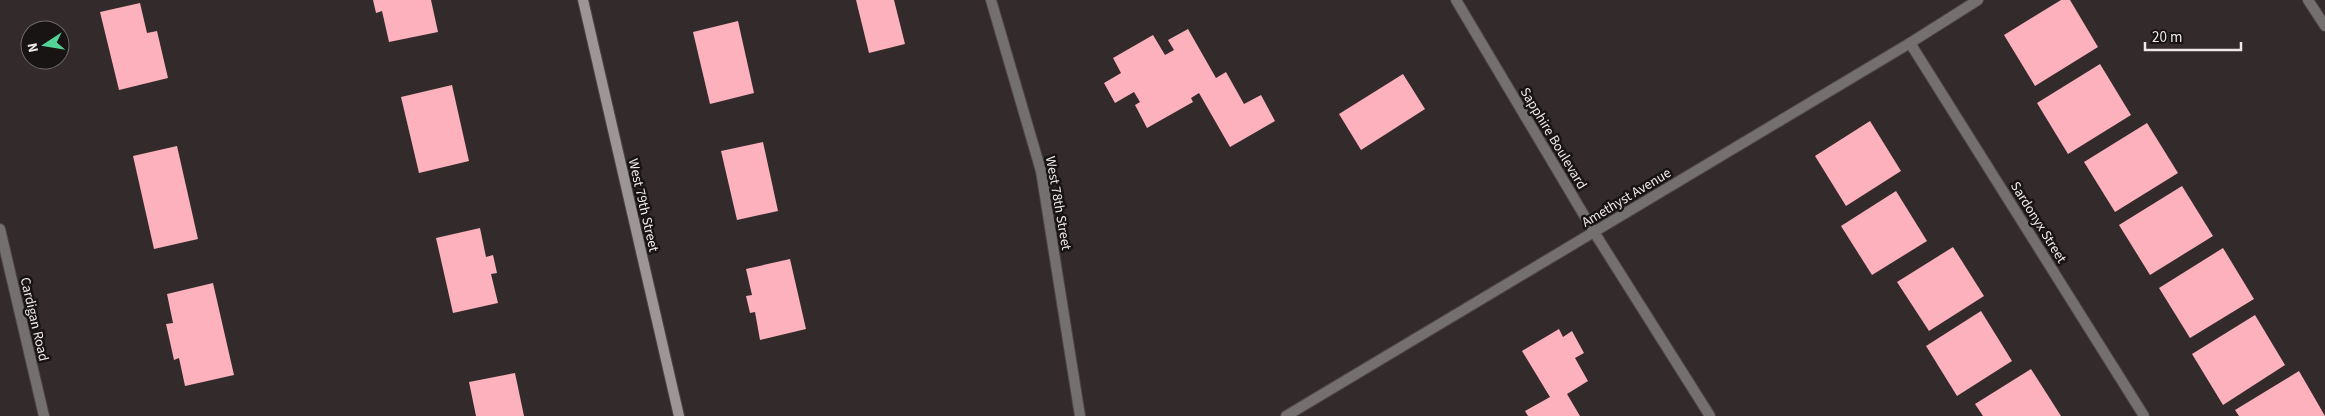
<svg xmlns="http://www.w3.org/2000/svg" width="2325" height="416" font-family="'Source Sans 3',sans-serif">
<rect width="100%" height="100%" fill="#332a2b"/>
<g fill="#fcb1bd">
<polygon points="373,0 431,0 438,32 389,42 382,11 376,13"/>
<polygon points="856,0 894,0 905,44 869,53"/>
<polygon points="2061,0 2070,0 2098,47 2035,86 2004,35"/>
<polygon points="140,3 147,33 157,31 168,78 119,90 100,12"/>
<polygon points="738,21 754,93 710,104 693,32"/>
<polygon points="1188,29 1216,78 1226,72 1244,104 1261,95 1275,121 1230,147 1199,93 1191,98 1193,102 1147,128 1135,105 1140,102 1134,92 1115,103 1104,83 1121,73 1113,58 1153,35 1165,55 1174,50 1168,40"/>
<polygon points="2100,64 2131,115 2068,154 2037,103"/>
<polygon points="1403,74 1425,109 1361,150 1339,114"/>
<polygon points="452,85 469,161 419,173 401,97"/>
<polygon points="1870,121 1901,171 1846,206 1815,156"/>
<polygon points="2147,123 2178,173 2115,212 2084,162"/>
<polygon points="763,142 778,211 737,220 721,151"/>
<polygon points="177,146 198,239 154,249 133,156"/>
<polygon points="2182,186 2213,236 2150,275 2119,225"/>
<polygon points="1896,191 1927,241 1872,275 1841,226"/>
<polygon points="480,228 486,257 493,255 497,273 491,274 498,303 453,313 436,238"/>
<polygon points="1953,247 1984,296 1929,331 1897,282"/>
<polygon points="2223,248 2254,299 2190,338 2159,288"/>
<polygon points="790,259 806,329 760,340 755,312 750,313 746,296 752,295 746,269"/>
<polygon points="213,283 234,375 185,386 179,358 174,360 166,324 173,323 167,294"/>
<polygon points="1981,311 2012,361 1957,396 1926,346"/>
<polygon points="2255,315 2285,365 2223,405 2192,354"/>
<polygon points="1559,329 1563,337 1572,331 1584,353 1575,358 1588,381 1567,394 1580,416 1528,416 1525,411 1550,397 1522,351"/>
<polygon points="2031,369 2061,416 1983,416 1975,404"/>
<polygon points="2299,371 2325,416 2239,416 2235,410"/>
<polygon points="515,373 524,416 476,416 469,382"/>
</g>
<g fill="none" stroke-linecap="round" stroke-linejoin="round">
<defs>
<g id="minor">
<polyline points="991,0 1041,171 1080,416"/>
<polyline points="1456,0 1594,232 1710,416"/>
<polyline points="2308,0 2325,26"/>
<polyline points="1910,43 2144,416"/>
<polyline points="0,229 44,416"/>
<polyline points="1286,416 1910,43 1978,0"/>
</g>
<polyline id="secondary" points="583,0 679,416"/>
</defs>
<use href="#minor" stroke="#4d4546" stroke-width="12"/>
<use href="#secondary" stroke="#4d4546" stroke-width="12"/>
<use href="#minor" stroke="#757070" stroke-width="10"/>
<use href="#secondary" stroke="#9d9696" stroke-width="10"/>
</g>
<g text-anchor="middle" stroke-width="5" stroke-linejoin="round" paint-order="stroke">
<g font-size="14" fill="#eee8e9" stroke="#181414">
<text transform="translate(1554 138) rotate(59)" y="5">Sapphire Boulevard</text>
<text transform="translate(1626 197) rotate(-31)" y="5">Amethyst Avenue</text>
<text transform="translate(1059 203) rotate(80)" y="5">West 78th Street</text>
<text transform="translate(644 205) rotate(77)" y="5">West 79th Street</text>
<text transform="translate(2039 222) rotate(58)" y="5">Sardonyx Street</text>
<text transform="translate(35 319) rotate(77)" y="5">Cardigan Road</text>
</g>
</g>
<g transform="translate(45 45) rotate(258)"><circle r="24" fill="#181414" stroke="#6e6969"/>
<path d="M0-4L9 19L0 12L-9 19Z" fill="#54d396"/>
<text y="-8" font-size="14" font-weight="bold" text-anchor="middle" fill="#eee8e9">N</text>
</g>
<path d="M2145 42v8h96v-8" fill="none" stroke="#eee8e9" stroke-width="2.5"/>
<text x="2152" y="42" font-size="15" fill="#eee8e9" stroke="#181414" stroke-width="4" paint-order="stroke">20 m</text>
</svg>
